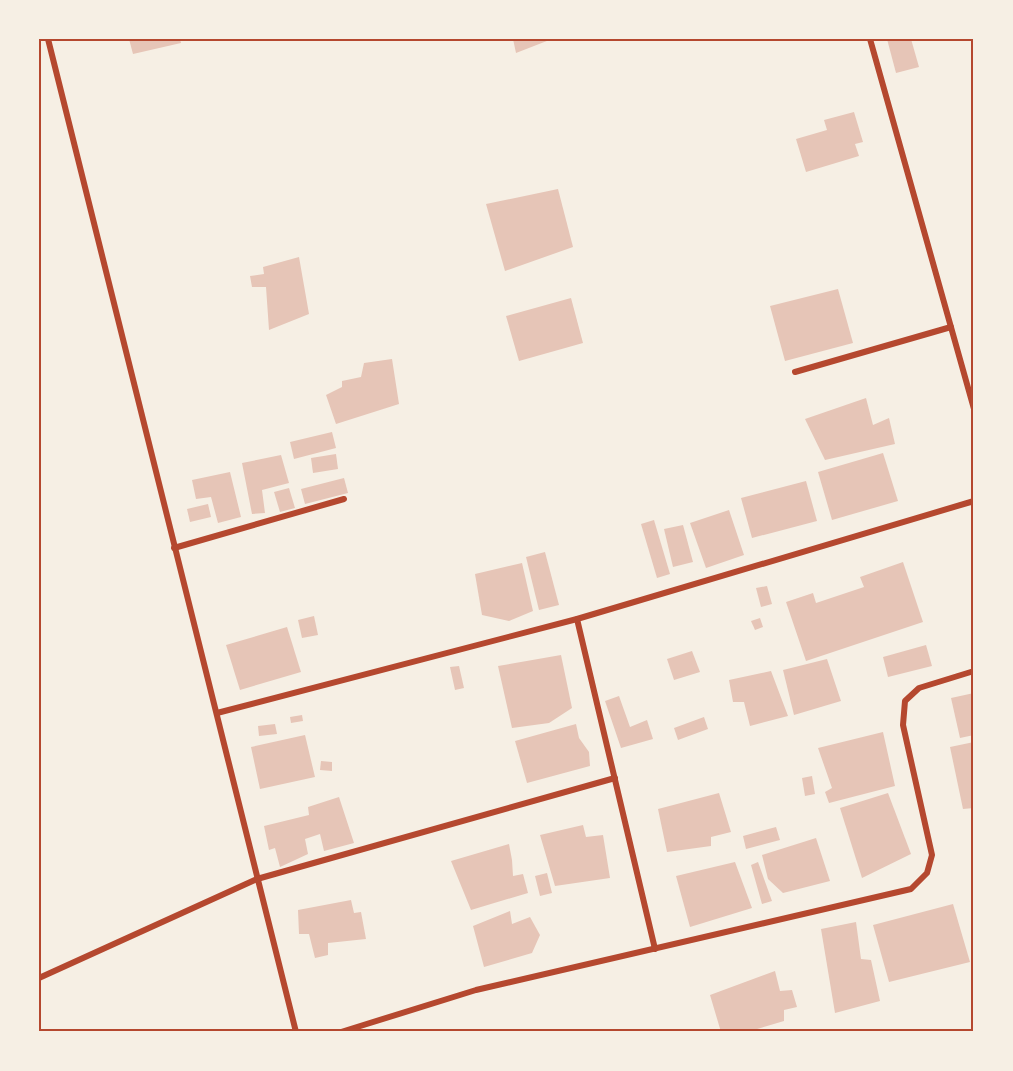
<svg xmlns="http://www.w3.org/2000/svg" width="1013" height="1071" font-family="Commissioner,sans-serif">
<rect width="100%" height="100%" fill="#f6efe4"/>
<g fill="#e6c5b7">
<polygon points="129,39 180,39 181,43 133,54"/>
<polygon points="513,39 552,39 516,53"/>
<polygon points="887,39 911,39 919,67 896,73"/>
<polygon points="854,112 863,142 855,144 859,156 806,172 796,139 827,130 824,120"/>
<polygon points="558,189 573,247 505,271 486,204"/>
<polygon points="299,257 309,314 269,330 266,287 252,287 250,276 264,274 263,267"/>
<polygon points="838,289 853,343 785,361 770,306"/>
<polygon points="571,298 583,343 519,361 506,316"/>
<polygon points="392,359 399,404 336,424 326,395 342,387 342,381 361,377 364,363"/>
<polygon points="866,398 873,425 889,418 895,444 825,460 805,419"/>
<polygon points="332,432 336,448 294,459 290,442"/>
<polygon points="883,453 898,501 832,520 818,472"/>
<polygon points="336,454 338,469 313,473 311,458"/>
<polygon points="281,455 289,483 262,490 265,513 252,514 242,463"/>
<polygon points="230,472 241,517 218,523 211,497 196,499 192,480"/>
<polygon points="344,478 348,493 305,504 301,489"/>
<polygon points="806,481 817,521 752,538 741,498"/>
<polygon points="289,488 295,508 280,512 274,492"/>
<polygon points="208,504 211,517 190,522 187,509"/>
<polygon points="729,510 744,555 706,568 690,523"/>
<polygon points="654,520 670,574 657,578 641,524"/>
<polygon points="683,525 693,562 673,567 664,529"/>
<polygon points="545,552 559,605 539,610 526,557"/>
<polygon points="903,562 923,622 806,661 786,602 813,593 816,603 864,587 860,577"/>
<polygon points="522,563 533,611 509,621 482,615 475,574"/>
<polygon points="767,586 772,604 761,607 756,588"/>
<polygon points="314,616 318,635 302,638 298,620"/>
<polygon points="760,618 763,627 755,630 751,621"/>
<polygon points="287,627 301,672 240,690 226,645"/>
<polygon points="926,645 932,666 888,677 883,657"/>
<polygon points="692,651 700,672 674,680 667,659"/>
<polygon points="561,655 572,708 549,723 512,728 498,666"/>
<polygon points="827,659 841,701 794,715 783,670"/>
<polygon points="459,666 464,688 455,690 450,667"/>
<polygon points="771,671 788,716 750,726 744,702 733,702 729,680"/>
<polygon points="974,693 974,735 960,738 951,698"/>
<polygon points="619,696 630,727 647,720 653,739 621,748 605,701"/>
<polygon points="302,715 303,721 291,723 290,717"/>
<polygon points="704,717 708,729 678,740 674,728"/>
<polygon points="275,724 277,734 259,736 258,726"/>
<polygon points="576,724 579,738 589,752 590,766 527,783 515,741"/>
<polygon points="883,732 895,786 829,803 825,792 832,788 818,748"/>
<polygon points="305,735 315,777 260,789 251,747"/>
<polygon points="974,742 974,808 963,809 950,747"/>
<polygon points="321,761 332,762 332,771 320,770"/>
<polygon points="812,776 815,794 805,796 802,778"/>
<polygon points="719,793 731,832 711,837 711,846 667,852 658,809"/>
<polygon points="888,793 911,854 862,878 840,808"/>
<polygon points="339,797 354,843 324,851 320,834 305,839 308,854 280,867 275,848 269,850 264,826 309,815 308,807"/>
<polygon points="583,825 586,837 603,835 610,878 555,886 540,835"/>
<polygon points="776,827 780,840 746,849 743,836"/>
<polygon points="816,838 830,881 783,893 768,879 762,855"/>
<polygon points="509,844 512,860 513,876 523,874 528,893 471,910 451,861"/>
<polygon points="735,862 752,908 690,927 676,876"/>
<polygon points="758,862 772,901 762,904 751,865"/>
<polygon points="547,873 552,893 540,896 535,876"/>
<polygon points="351,900 354,913 361,912 366,939 328,943 328,955 315,958 309,934 299,934 298,910"/>
<polygon points="953,904 970,962 889,982 873,925"/>
<polygon points="510,911 512,924 530,917 540,935 532,953 484,967 473,926"/>
<polygon points="856,922 861,959 871,960 880,1001 835,1013 821,929"/>
<polygon points="775,971 780,991 792,990 797,1007 784,1010 784,1021 747,1032 721,1032 710,995"/>
</g>
<g fill="none" stroke-linecap="round" stroke-linejoin="round">
<g stroke="#b5482f" stroke-width="6">
<polyline points="48,39 296,1032"/>
<polyline points="870,39 974,409"/>
<polyline points="795,372 951,327"/>
<polyline points="174,548 344,499"/>
<polyline points="577,619 655,949"/>
<polyline points="217,713 577,619 974,501"/>
<polyline points="39,978 257,879 615,778"/>
<polyline points="341,1032 476,990 911,889 927,873 932,855 903,725 905,701 919,688 974,671"/>
</g>
</g>
<rect width="1013" height="1071" fill="none" stroke="#f6efe4" stroke-width="81"/>
<rect x="40" y="40" width="932" height="990" fill="none" stroke="#b5482f" stroke-width="2"/>
</svg>
